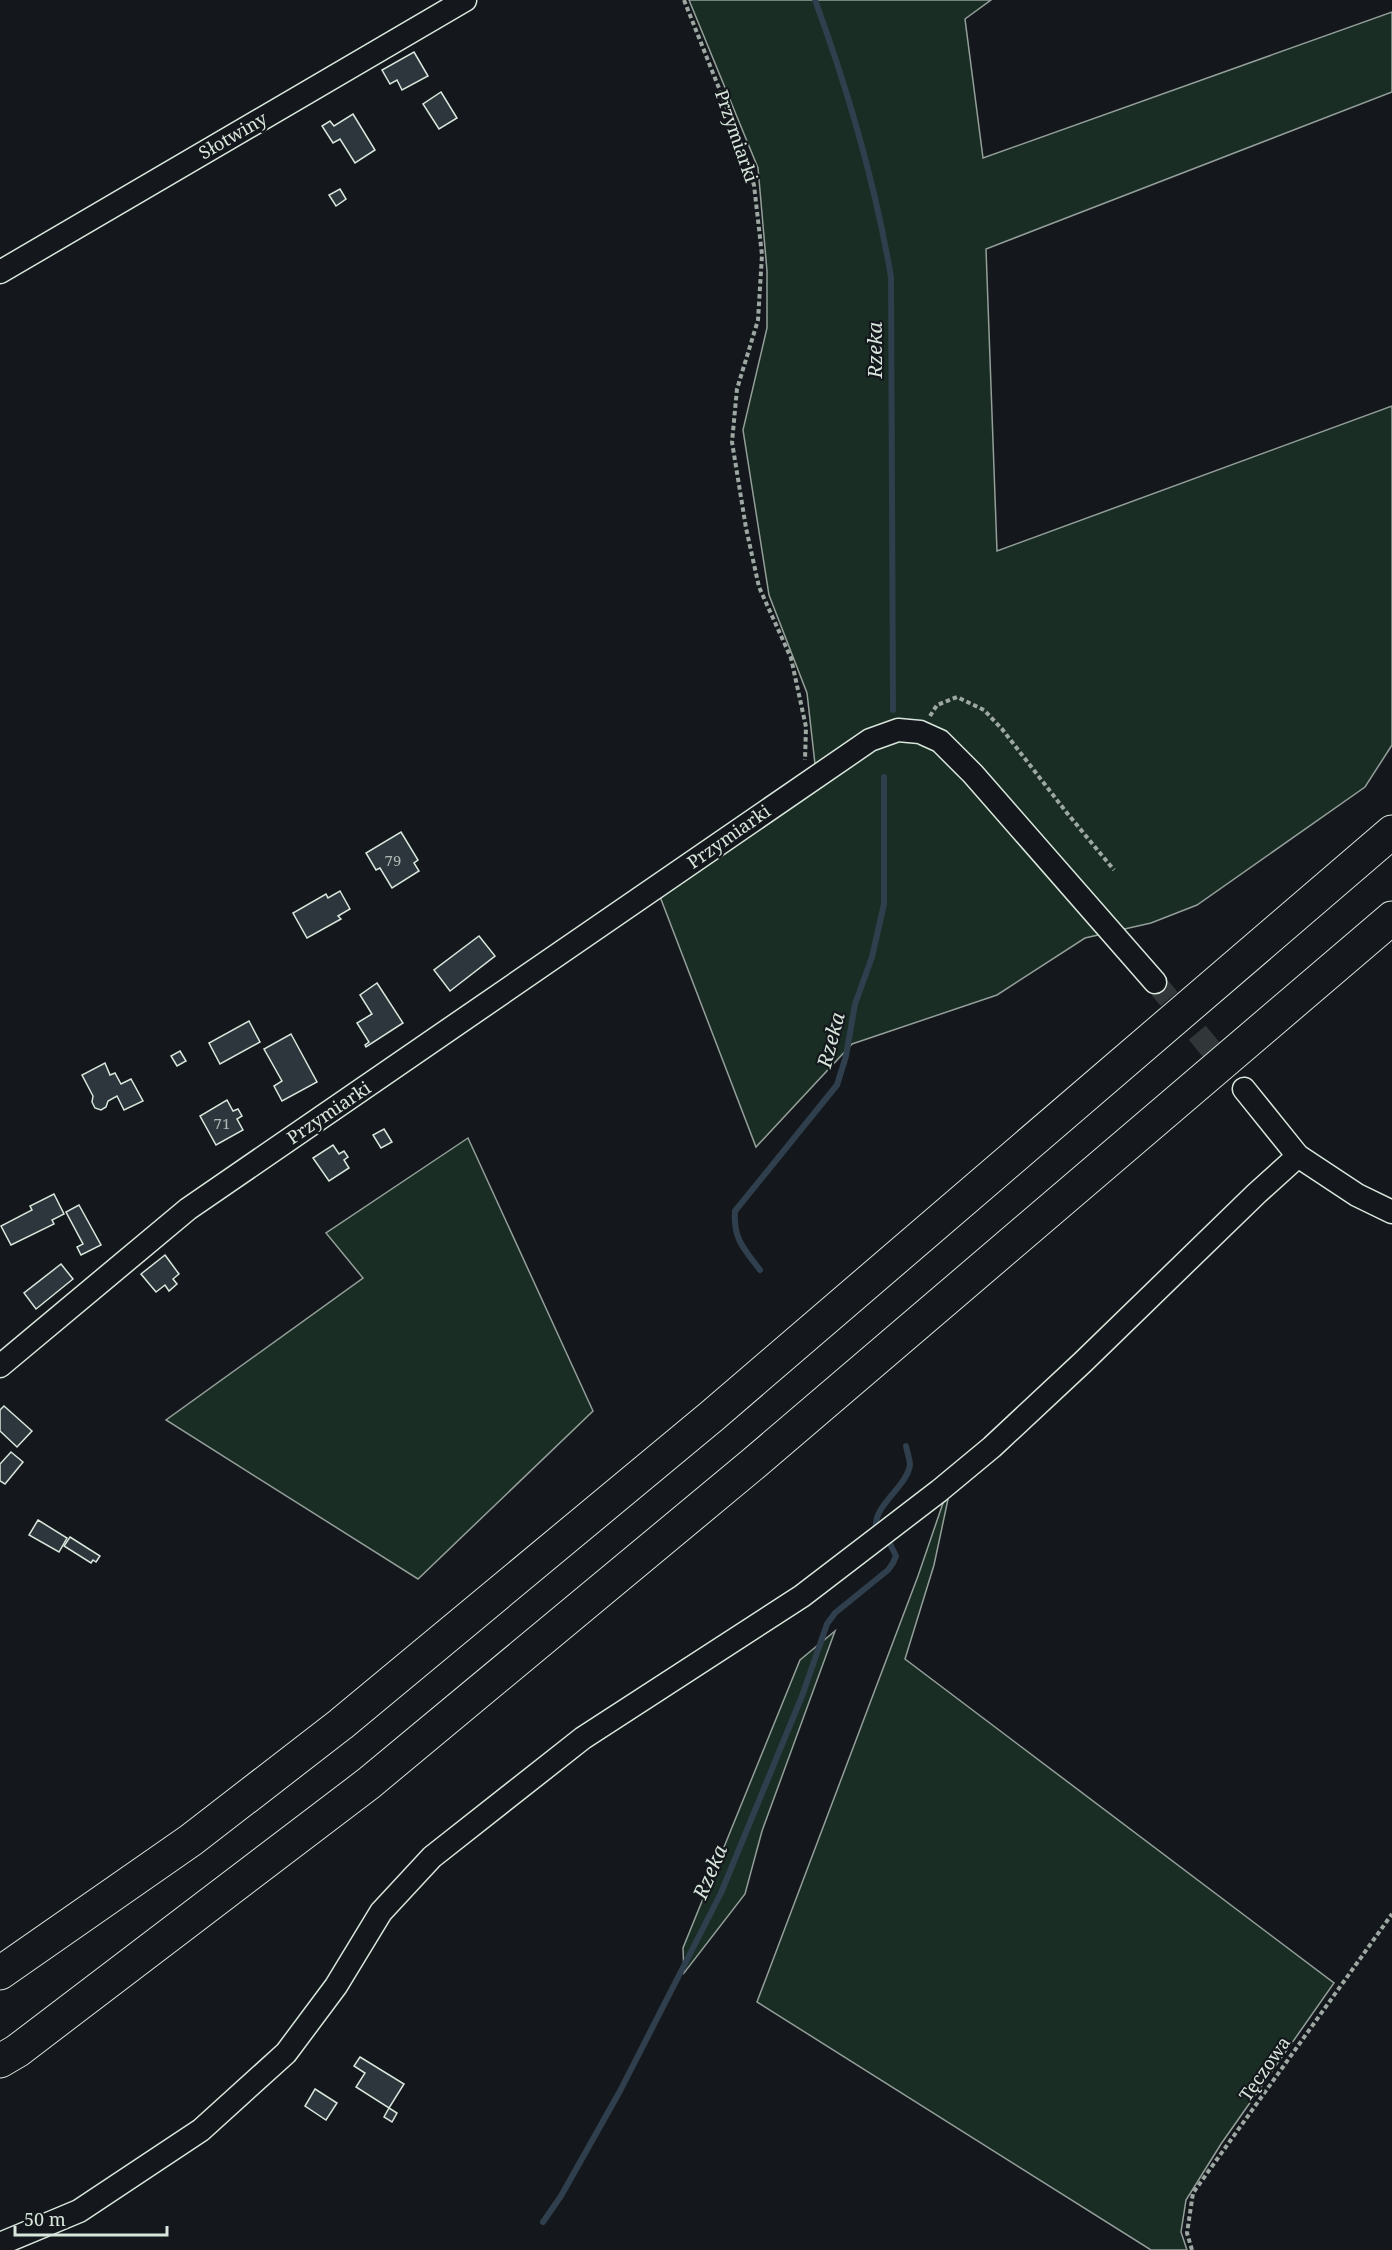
<svg xmlns="http://www.w3.org/2000/svg" width="1392" height="2250" font-family="'Noto Serif',serif">
<rect width="100%" height="100%" fill="#14181c"/>
<g fill="#1a2d24" stroke="#939e99" stroke-width="1.5">
<polygon points="689,0 991,0 965,19 983,158 1392,12 1392,92 986,249 997,551 1392,406 1392,745 1365,787 1197,905 1151,923 1085,938 997,995 852,1044 756,1147 659,894 808,790 815,764 807,693 769,595 743,430 767,328 767,271 758,168"/>
<polygon points="468,1138 593,1411 418,1579 166,1420 363,1278 326,1233"/>
<polygon points="954,1471 934,1565 905,1659 1334,1983 1221,2144 1186,2200 1181,2232 1187,2250 1151,2250 757,2002 918,1576"/>
<polygon points="835,1631 762,1831 745,1894 684,1973 683,1948 800,1660"/>
</g>
<g fill="none" stroke-linecap="round" stroke-linejoin="round">
<g stroke="#2f3f4d" stroke-width="6">
<path d="M815 0C848 90 875 183 891 277L893 710"/>
<path d="M760 1270C744 1249 733 1239 735 1211L837 1085 846 1056 855 1004 872 957 884 904V777"/>
<path d="M876 1526C874 1506 907 1486 910 1465 910 1460 907 1452 906 1446"/>
<polyline points="543,2222 561,2196 620,2091 721,1893 802,1696 827,1624 835,1613 888,1570 893,1563 896,1556 888,1540"/>
</g>
</g>
<g fill="#2c363c" stroke="#d8e6dc" stroke-width="1.5">
<polygon points="414,52 428,76 402,90 397,80 390,84 382,70"/>
<polygon points="441,92 457,118 439,129 423,104"/>
<polygon points="353,114 375,150 355,163 340,139 333,143 322,126 330,121 334,126"/>
<polygon points="340,189 346,199 336,206 329,195"/>
<polygon points="401,832 418,860 414,863 419,871 392,888 380,868 376,870 366,853"/>
<polygon points="340,891 350,909 338,916 341,919 307,938 293,913 326,894 328,898"/>
<polygon points="479,936 495,956 450,991 434,970"/>
<polygon points="377,983 403,1023 366,1047 365,1045 369,1042 357,1023 372,1014 360,995"/>
<polygon points="249,1021 260,1042 220,1064 209,1043"/>
<polygon points="291,1034 317,1082 282,1101 274,1086 282,1081 264,1049"/>
<polygon points="180,1051 186,1061 177,1066 171,1056"/>
<polygon points="105,1063 110,1075 115,1073 121,1084 131,1079 143,1101 124,1110 117,1096 108,1101 106,1107 101,1110 95,1108 92,1102 93,1096 82,1075"/>
<polygon points="227,1100 233,1111 238,1109 242,1116 237,1119 243,1130 216,1145 200,1116"/>
<polygon points="384,1129 392,1142 381,1148 373,1135"/>
<polygon points="333,1145 339,1154 344,1151 348,1157 344,1160 349,1168 329,1181 313,1158"/>
<polygon points="54,1194 64,1214 52,1220 54,1224 11,1245 1,1226 32,1210 30,1206"/>
<polygon points="79,1205 101,1245 81,1255 77,1247 83,1244 66,1212"/>
<polygon points="165,1255 179,1274 173,1279 177,1284 169,1291 165,1285 156,1292 141,1274"/>
<polygon points="61,1264 73,1279 36,1309 24,1293"/>
<polygon points="4,1406 32,1431 17,1447 0,1431 0,1410"/>
<polygon points="11,1452 23,1462 5,1484 0,1481 0,1464"/>
<polygon points="38,1520 67,1538 59,1552 29,1535"/>
<polygon points="70,1537 100,1556 96,1562 93,1560 91,1563 64,1546"/>
<polygon points="360,2057 404,2084 389,2108 356,2087 365,2073 354,2066"/>
<polygon points="315,2089 337,2103 326,2120 305,2106"/>
<polygon points="389,2108 397,2113 392,2122 384,2117"/>
</g>
<g fill="none" stroke-linecap="round" stroke-linejoin="round">
<polyline stroke="#313739" stroke-width="22" stroke-dasharray="22 11" stroke-linecap="butt" points="1155,982 1244,1089"/>
<defs>
<g id="minor">
<polyline points="0,272 465,0"/>
<polyline points="1244,1089 1298,1156 1357,1195 1392,1212"/>
<polyline points="0,1366 188,1209 870,740 898,730 920,732 940,741 973,774 1155,982"/>
<polyline points="0,2244 79,2211 201,2130 286,2053 336,1986 381,1912 432,1857 583,1738 802,1596 939,1491 992,1447 1083,1362 1256,1194 1298,1156"/>
</g>
<g id="highway">
<polyline points="0,1973 191,1840 341,1724 712,1416 1392,832"/>
<polyline points="0,2061 17,2051 369,1783 753,1464 1392,918"/>
</g>
</defs>
<use href="#minor" stroke="#d8e6dc" stroke-width="25"/>
<use href="#highway" stroke="#d8e6dc" stroke-width="35"/>
<g stroke="#9da8a2" stroke-width="4" stroke-dasharray="4.5 3" stroke-linecap="butt">
<polyline points="684,0 736,131 754,185 762,255 758,320 737,389 732,442 746,528 759,587 791,658 806,727 805,760"/>
<polyline points="930,716 937,705 957,697 984,710 1002,729 1067,813 1114,870"/>
<polyline points="1192,2250 1187,2233 1193,2193 1392,1914"/>
</g>
<use href="#minor" stroke="#14181c" stroke-width="22"/>
<use href="#highway" stroke="#14181c" stroke-width="33"/>
</g>
<g text-anchor="middle" stroke-width="4.5" stroke-linejoin="round" paint-order="stroke">
<g font-size="15" fill="#adbab4">
<text x="393" y="866">79</text>
<text x="222" y="1129">71</text>
</g>
<g font-size="18" fill="#d8e6dc" stroke="#14181c">
<text transform="translate(233 136) rotate(-30)" y="6">Słotwiny</text>
<text transform="translate(736 136) rotate(71)" y="6">Przymiarki</text>
<text transform="translate(729 837) rotate(-35)" y="6">Przymiarki</text>
<text transform="translate(329 1113) rotate(-34)" y="6">Przymiarki</text>
<text transform="translate(1265 2069) rotate(-55)" y="6">Tęczowa</text>
</g>
<g font-size="20" font-style="italic" fill="#d8e6dc" stroke="#14181c">
<text transform="translate(875 350) rotate(-90)" y="7">Rzeka</text>
<text transform="translate(831 1040) rotate(-75)" y="7">Rzeka</text>
<text transform="translate(710 1872) rotate(-67)" y="7">Rzeka</text>
</g>
</g>
<path d="M15 2226v9h152v-9" fill="none" stroke="#d8e6dc" stroke-width="3"/>
<text x="24" y="2226" font-size="18" fill="#d8e6dc" stroke="#14181c" stroke-width="4.5" paint-order="stroke">50 m</text>
</svg>
